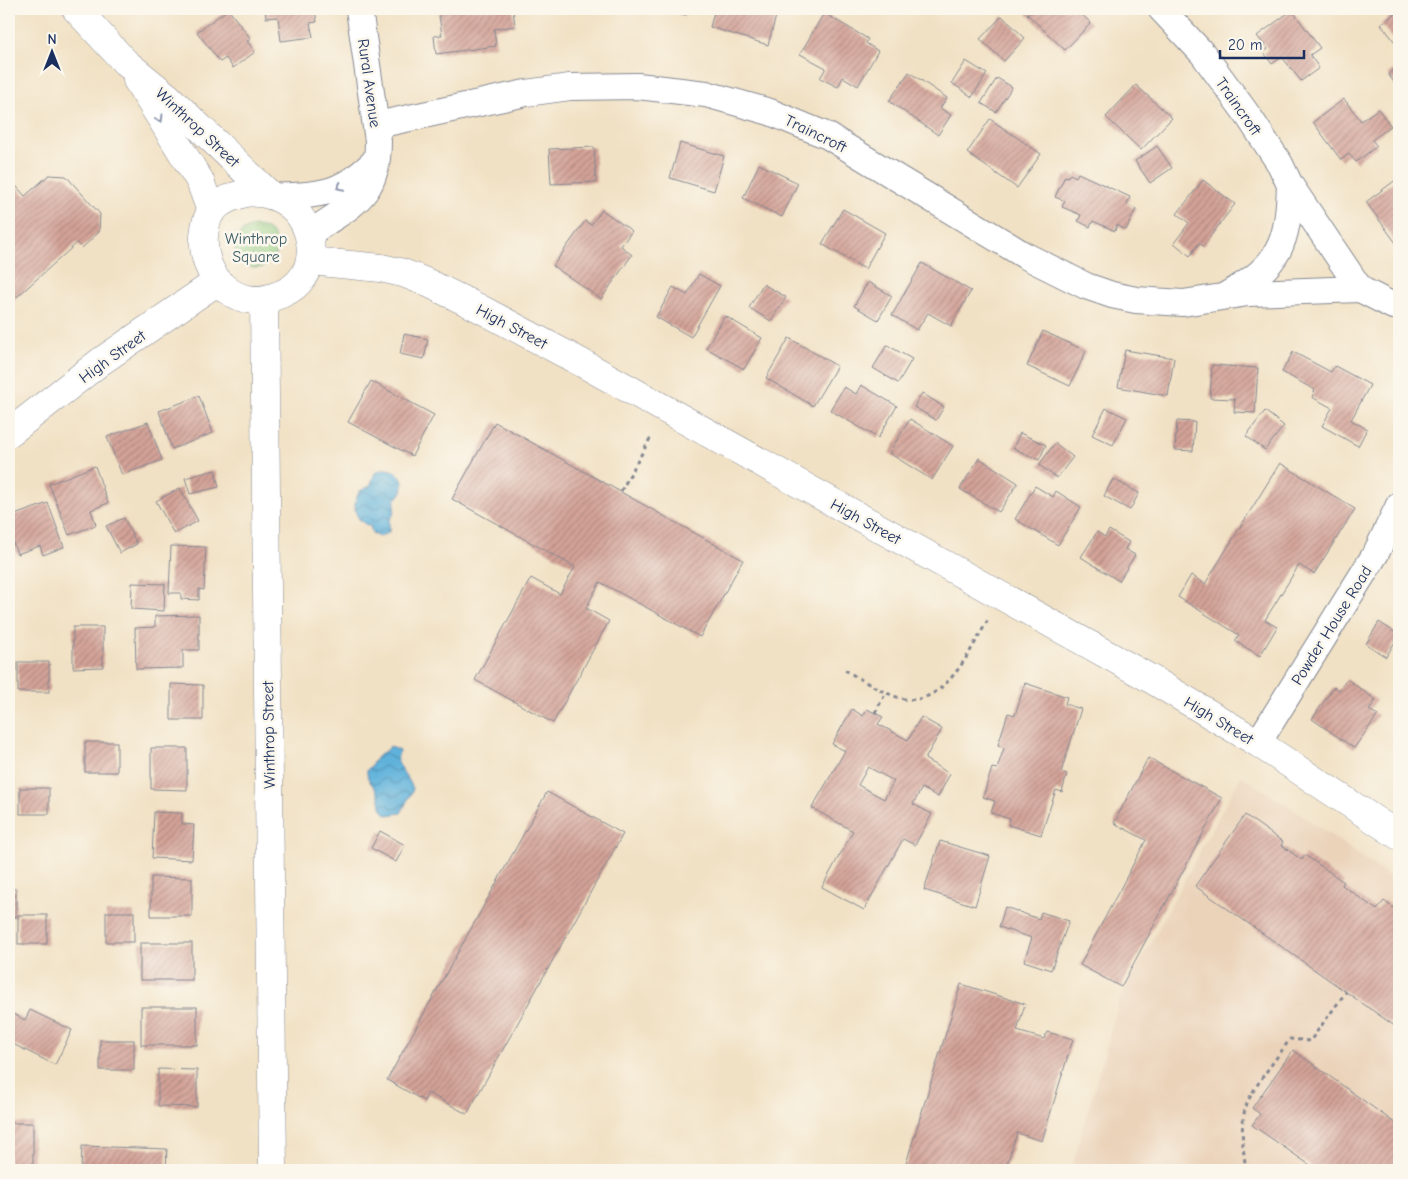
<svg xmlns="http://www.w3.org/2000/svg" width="1408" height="1179" font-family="'Comic Neue',sans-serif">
<defs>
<pattern id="park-crowns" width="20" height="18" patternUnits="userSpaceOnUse" patternTransform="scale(1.25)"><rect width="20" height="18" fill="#90ca7e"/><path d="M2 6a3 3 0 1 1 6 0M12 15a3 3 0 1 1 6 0" fill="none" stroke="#75a46a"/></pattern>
<pattern id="water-waves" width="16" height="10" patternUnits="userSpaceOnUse" patternTransform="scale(1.25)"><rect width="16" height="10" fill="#60b2db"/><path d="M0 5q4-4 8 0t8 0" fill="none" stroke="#4e91b5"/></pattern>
<pattern id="building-hatch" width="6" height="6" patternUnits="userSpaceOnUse" patternTransform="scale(1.25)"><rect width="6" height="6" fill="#d4a398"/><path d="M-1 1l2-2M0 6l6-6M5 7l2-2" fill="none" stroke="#ab857f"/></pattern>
</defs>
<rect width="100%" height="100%" fill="#fbf7ec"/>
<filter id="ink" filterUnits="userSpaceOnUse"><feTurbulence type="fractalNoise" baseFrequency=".02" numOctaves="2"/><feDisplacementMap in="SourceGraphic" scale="10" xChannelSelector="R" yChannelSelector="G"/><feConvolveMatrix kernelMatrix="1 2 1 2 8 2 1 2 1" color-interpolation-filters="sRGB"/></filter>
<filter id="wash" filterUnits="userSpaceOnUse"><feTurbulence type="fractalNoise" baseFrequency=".0096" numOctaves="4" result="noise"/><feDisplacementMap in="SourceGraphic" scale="20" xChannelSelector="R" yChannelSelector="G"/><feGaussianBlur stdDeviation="1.12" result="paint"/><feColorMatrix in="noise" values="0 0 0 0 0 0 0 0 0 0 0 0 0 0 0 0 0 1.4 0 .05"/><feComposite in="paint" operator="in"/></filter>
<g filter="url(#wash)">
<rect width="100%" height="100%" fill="#f1e1c4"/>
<polygon fill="#ebd3ba" points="1241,776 1293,809 1399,883 1399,1170 1071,1170 1120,999"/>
<circle fill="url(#park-crowns)" stroke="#567c6e" cx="256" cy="247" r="21"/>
<g fill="url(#water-waves)" stroke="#3e709c">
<path d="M384 469C403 469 410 488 395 500L394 513 389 521V532L379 537 372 533 370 526C354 521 351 504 360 491L370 486 375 473Z"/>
<path d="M390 746 399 751C393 766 409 776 413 789L401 813 387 815C379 808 382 805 379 796 376 785 366 783 367 770 372 766 375 758 380 754 385 751 387 752 390 746Z"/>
</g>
<g id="blocks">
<g fill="url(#building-hatch)" fill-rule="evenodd">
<polygon points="228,9 251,39 247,41 255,52 233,68 226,58 220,62 197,32"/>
<polygon points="265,9 315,9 317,22 310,23 313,37 281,41 278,17 266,18"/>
<polygon points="438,9 513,9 515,26 494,29 496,46 436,54 434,36 442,35"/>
<polygon points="657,9 687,9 686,15"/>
<polygon points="715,9 778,9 768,45 710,27"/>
<polygon points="1032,9 1076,9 1091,23 1065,50 1027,14"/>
<polygon points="1292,10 1320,48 1310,55 1319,68 1301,81 1282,57 1272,64 1264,53 1268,49 1257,36"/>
<polygon points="1399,10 1399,45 1398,46 1381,24"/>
<polygon points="824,13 868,39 866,43 878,51 858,86 843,77 838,87 820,78 826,68 800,54"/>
<polygon points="1002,16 1025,38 1004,61 980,39"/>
<polygon points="966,61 987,74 972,97 952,83"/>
<polygon points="1399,66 1399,89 1388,74"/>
<polygon points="909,72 947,98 940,108 951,115 938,135 889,101"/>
<polygon points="997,78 1012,87 996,112 981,103"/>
<polygon points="1136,85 1172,118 1141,150 1106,117"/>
<polygon points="1344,99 1361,121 1378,109 1391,126 1372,140 1377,146 1356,162 1349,154 1341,160 1313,122"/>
<polygon points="990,119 1041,154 1017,188 967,153"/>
<polygon points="680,143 724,156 714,191 670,178"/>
<polygon points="1157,146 1172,168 1150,183 1135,161"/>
<polygon points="594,147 596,182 551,184 549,149"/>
<polygon points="759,164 798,183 782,217 743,198"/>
<polygon points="1078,173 1130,197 1127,204 1136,209 1126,230 1117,225 1115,231 1093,221 1090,227 1078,221 1081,215 1062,207 1065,201 1055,197 1065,176 1068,177 1070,174 1076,177"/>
<polygon points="49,175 66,176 100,214 99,232 82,248 77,243 9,304 9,178 25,196"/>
<polygon points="1397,179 1399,182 1399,247 1366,202"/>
<polygon points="1203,180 1235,204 1203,246 1199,243 1190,256 1174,243 1189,223 1177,214"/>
<polygon points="843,209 885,233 865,269 822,244"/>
<polygon points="602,210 632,231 621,246 632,255 601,299 553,266 585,221 591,225"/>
<polygon points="922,263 971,291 951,326 928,313 917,330 892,315"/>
<polygon points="699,274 720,286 691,337 656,317 673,287 687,295"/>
<polygon points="868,282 892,296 878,320 854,306"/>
<polygon points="763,284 786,297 771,321 749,308"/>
<polygon points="725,316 762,338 744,369 706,348"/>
<polygon points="1043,331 1086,351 1070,386 1027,366"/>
<polygon points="404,334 428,339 424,359 400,354"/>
<polygon points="789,338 837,366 813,406 766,378"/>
<polygon points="887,345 912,359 898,383 873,368"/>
<polygon points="1125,350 1174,358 1168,396 1118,387"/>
<polygon points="1293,352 1331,372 1335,366 1370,385 1351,420 1367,429 1358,446 1322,426 1332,408 1312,397 1315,390 1282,372"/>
<polygon points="1212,365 1258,368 1255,413 1234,412 1235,399 1210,398"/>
<polygon points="371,381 434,415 412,456 348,422"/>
<polygon points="861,385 897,406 878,438 830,410 844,387 856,394"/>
<polygon points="922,393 944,407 936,420 914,407"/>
<polygon points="199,396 213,433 172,449 159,411"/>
<polygon points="1106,408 1127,418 1113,445 1092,435"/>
<polygon points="1265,411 1284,426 1265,450 1246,436"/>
<polygon points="910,419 953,446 932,480 889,453"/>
<polygon points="1177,421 1195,422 1193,451 1175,450"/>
<polygon points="148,422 162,460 122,475 107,437"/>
<polygon points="495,422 743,560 700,637 600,582 586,608 609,621 553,723 475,680 531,578 560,594 575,567 452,499"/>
<polygon points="1020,433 1046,445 1039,460 1013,448"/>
<polygon points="1055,443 1073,457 1057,478 1039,465"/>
<polygon points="979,458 1018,483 999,512 960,489"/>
<polygon points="1280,463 1355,509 1314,574 1299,565 1265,620 1277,627 1260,656 1235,641 1239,635 1178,597 1191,575 1205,584"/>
<polygon points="95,466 108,503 91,510 96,525 69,535 49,484"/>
<polygon points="215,470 219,487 190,494 185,478"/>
<polygon points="1113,479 1139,493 1130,510 1104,496"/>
<polygon points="1035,486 1053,497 1056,491 1081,507 1058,545 1015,519"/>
<polygon points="180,488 198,521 174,534 156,501"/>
<polygon points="48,503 64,547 43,555 40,546 17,554 9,531 9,517"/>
<polygon points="124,518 137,544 120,553 106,526"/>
<polygon points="1109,530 1129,542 1125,549 1135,555 1119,581 1081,557 1097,532 1105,537"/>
<polygon points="171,546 206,547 204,590 199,589 199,600 181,599 181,593 169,593"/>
<polygon points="132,583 165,584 164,611 131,609"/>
<polygon points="199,615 199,650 183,650 183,668 136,669 135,628 155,627 155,616"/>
<polygon points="1379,622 1399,635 1386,657 1366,644"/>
<polygon points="73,627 103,627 103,667 73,668"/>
<rect x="18" y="662" width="31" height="30"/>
<polygon points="1347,679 1376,700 1369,710 1378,715 1354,748 1312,719 1334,687 1339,690"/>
<polygon points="1025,683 1067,697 1065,704 1081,709 1061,772 1067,774 1062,792 1056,790 1041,835 1008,825 1010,819 991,813 995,801 983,797 992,768 997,769 1004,748 998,745 1008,713 1015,715"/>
<polygon points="171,684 203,685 203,720 171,720"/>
<path d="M852 709 863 716 867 709 883 717 878 724 908 740 921 717 942 729 925 759 950 774 938 797 922 788 913 804 932 814 915 845 903 839 864 910 822 887 853 831 812 808 845 751 832 744ZM868 767 894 781 884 799 858 785Z"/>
<rect x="85" y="742" width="32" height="30"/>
<polygon points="151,748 187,748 187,790 151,789"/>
<polygon points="1148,758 1222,798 1121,987 1080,965 1146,840 1114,823"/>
<rect x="20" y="788" width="29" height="26"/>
<polygon points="547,792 623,834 467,1114 428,1093 424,1101 387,1080"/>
<polygon points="154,812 182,813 182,824 194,825 192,860 152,858"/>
<polygon points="1245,815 1283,842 1281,845 1302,860 1305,855 1344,882 1342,885 1377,910 1384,901 1399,912 1399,1029 1195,886"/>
<polygon points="380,831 405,845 396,862 371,848"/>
<polygon points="940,841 990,856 975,906 924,890"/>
<polygon points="151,877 192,878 192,916 151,916"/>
<rect x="9" y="889" width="7" height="28"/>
<polygon points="1005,907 1039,919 1041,912 1069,921 1051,970 1024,961 1032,938 999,927"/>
<rect x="106" y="912" width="28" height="30"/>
<rect x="18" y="915" width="29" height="29"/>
<rect x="140" y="943" width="52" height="37"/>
<polygon points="961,984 1025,1004 1017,1031 1044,1039 1047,1032 1073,1039 1042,1141 1017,1133 1005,1170 904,1170"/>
<rect x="141" y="1007" width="56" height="38"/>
<polygon points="30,1010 72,1030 55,1065 9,1042 9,1012 25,1020"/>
<rect x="100" y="1040" width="34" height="30"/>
<polygon points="1293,1050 1399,1126 1399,1164 1395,1170 1317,1170 1252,1125 1260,1114 1252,1108"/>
<polygon points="158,1069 197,1070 197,1107 158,1106"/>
<rect x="9" y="1123" width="24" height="47"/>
<polygon points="82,1146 167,1149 166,1170 81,1170"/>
</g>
</g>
</g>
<g filter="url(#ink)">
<use href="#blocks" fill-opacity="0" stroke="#868891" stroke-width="1"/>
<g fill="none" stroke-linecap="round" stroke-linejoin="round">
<defs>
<g id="minor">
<polyline points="1161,9 1203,54 1249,117 1280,164 1290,185 1360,289 1393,306 1399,305"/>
<polyline points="377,125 526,93 570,87 638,86 706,94 770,112 828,136 1024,255 1086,286 1112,295 1136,300 1183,303 1248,293 1360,289"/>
<path d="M274 197C322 194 340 196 376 160"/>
<path d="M309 234C351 204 378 199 378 141L359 9"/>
<path d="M1228 294C1280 265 1288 244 1290 185"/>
<polyline points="1258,743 1376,553 1399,505"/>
</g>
<polyline id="tertiary" points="264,300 273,1170"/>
<g id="primary">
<polyline points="76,9 125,62 168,97 269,194"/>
<polyline points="137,80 200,181 211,211"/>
<path d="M249 192C261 193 271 194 282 200 310 216 321 257 299 282 292 290 283 294 273 297 233 310 201 275 204 236 205 227 206 218 212 211 221 199 235 196 249 192Z"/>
<polyline points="310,261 381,268 403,273 426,282 479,308 582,363 1151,679 1258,743 1399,836"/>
<polyline points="9,433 100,362 218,281"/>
</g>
</defs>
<use href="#minor" stroke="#868891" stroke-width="28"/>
<use href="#tertiary" stroke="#868891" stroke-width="29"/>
<use href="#primary" stroke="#868891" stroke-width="29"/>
<g stroke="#868891" stroke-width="3" stroke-dasharray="4 4" stroke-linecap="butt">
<polyline points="621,491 652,435"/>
<path d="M845 670C862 680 881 692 900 698 944 710 970 650 988 620"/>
<polyline points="875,713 886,692"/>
<polyline points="1223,1170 1245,1167 1302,1170"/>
<path d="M1246 1170C1243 1147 1238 1119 1250 1097 1261 1077 1277 1058 1290 1039L1310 1041 1346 992"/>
<polyline points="1308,1170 1312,1167"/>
</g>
<use href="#minor" stroke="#fff" stroke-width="26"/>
<use href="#tertiary" stroke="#fff" stroke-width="28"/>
<use href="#primary" stroke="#fff" stroke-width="28"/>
</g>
<defs><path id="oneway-chevron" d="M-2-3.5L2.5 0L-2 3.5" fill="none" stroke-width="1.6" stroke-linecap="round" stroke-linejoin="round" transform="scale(1.25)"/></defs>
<g stroke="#8d97ae">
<use href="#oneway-chevron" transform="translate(160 119) rotate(59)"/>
<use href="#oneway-chevron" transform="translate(340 187) rotate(154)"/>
</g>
</g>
<g text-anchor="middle" stroke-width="5" stroke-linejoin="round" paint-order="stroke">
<g font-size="16" fill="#1b2f5e" stroke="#fbf7ec">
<text transform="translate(370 83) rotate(82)" y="6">Rural Avenue</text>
<text transform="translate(1239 106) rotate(55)" y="6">Traincroft</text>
<text transform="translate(198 127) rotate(43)" y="6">Winthrop Street</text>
<text transform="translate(816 133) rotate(26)" y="6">Traincroft</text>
<text transform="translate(512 326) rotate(28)" y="6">High Street</text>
<text transform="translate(112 356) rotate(-36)" y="6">High Street</text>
<text transform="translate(866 521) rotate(29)" y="6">High Street</text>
<text transform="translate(1331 625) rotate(-58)" y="6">Powder House Road</text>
<text transform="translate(1219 720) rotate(31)" y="6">High Street</text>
<text transform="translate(268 735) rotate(-91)" y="6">Winthrop Street</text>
</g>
<g font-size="16" fill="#3e5e68" stroke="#fbf7ec">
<text x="256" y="244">Winthrop<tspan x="256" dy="18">Square</tspan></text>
</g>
</g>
<rect width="1408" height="1179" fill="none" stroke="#fbf7ec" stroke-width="30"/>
<g transform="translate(52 52)" stroke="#fbf7ec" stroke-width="4" paint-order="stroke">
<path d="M0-4L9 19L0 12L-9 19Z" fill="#1b2f5e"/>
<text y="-8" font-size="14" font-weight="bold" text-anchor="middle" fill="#1b2f5e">N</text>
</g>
<path d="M1220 50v8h84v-8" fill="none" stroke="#1b2f5e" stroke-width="2.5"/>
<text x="1228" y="50" font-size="15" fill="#1b2f5e" stroke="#fbf7ec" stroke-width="4" paint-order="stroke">20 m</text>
</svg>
